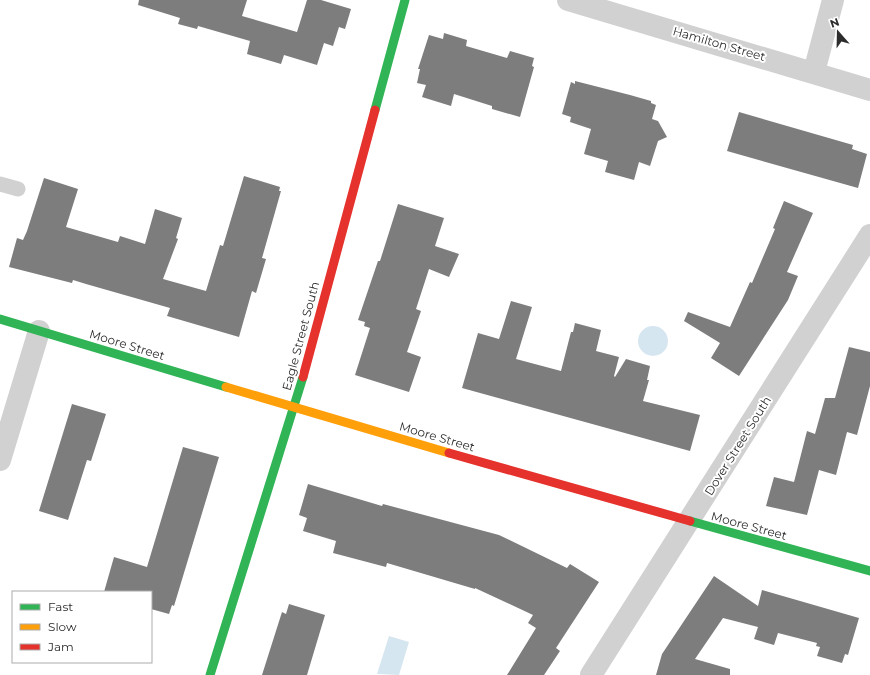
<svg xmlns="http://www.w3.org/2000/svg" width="870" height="675" font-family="Montserrat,sans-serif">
<rect width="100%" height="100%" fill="#fff"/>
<g fill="#d6e6f0">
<circle cx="653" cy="341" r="15"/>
<polygon points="389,636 409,642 399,675 377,674"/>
</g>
<g fill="#7d7d7d">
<polygon points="139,0 247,0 242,16 297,32 307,0 321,0 351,9 345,29 339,27 333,46 324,43 317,65 284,55 281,64 247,54 250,41 198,26 197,29 178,24 180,18 138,5"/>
<polygon points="444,33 467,40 466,46 507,58 510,51 534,58 532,66 534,67 520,117 492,109 492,106 454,94 451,106 422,97 426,85 417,83 420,69 418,69 429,35 443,39"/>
<polygon points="575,81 630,95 651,101 651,103 656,105 652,119 658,121 667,137 658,141 650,166 639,162 634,180 605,172 608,161 584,154 591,129 570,122 571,117 562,114 571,82 575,84"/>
<polygon points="739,112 853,145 852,149 867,154 858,188 727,151"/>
<polygon points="244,176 280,187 279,191 281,191 262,258 266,259 256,293 252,291 239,337 167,316 170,308 86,284 73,280 72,283 9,267 17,238 23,240 27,231 44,178 78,189 66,227 118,242 120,236 145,244 155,209 182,218 176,238 178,239 163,279 206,291 220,245 223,246"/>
<polygon points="784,201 813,213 787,272 798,276 788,300 739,376 711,358 720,343 684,321 688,312 730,327 750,282 752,283 775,229 773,228"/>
<polygon points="398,204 444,218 435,246 459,254 449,277 429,269 416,309 421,311 407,352 421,357 409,392 355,375 370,328 364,326 365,322 358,320 378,261 380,261"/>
<polygon points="511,301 532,307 516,359 561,371 571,332 573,332 575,323 601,330 596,351 619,357 614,376 615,377 626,359 650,366 647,380 649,380 643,401 700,415 690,451 462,388 478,333 499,339"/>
<polygon points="849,347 870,352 870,386 857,435 847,432 836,475 819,470 807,515 766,506 774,477 794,482 807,431 815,434 825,398 835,398"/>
<polygon points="72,404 106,414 91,461 87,460 68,520 39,511"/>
<polygon points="183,447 219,457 174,606 172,605 169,614 151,609 151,592 104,592 114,557 147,567"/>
<polygon points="308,484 382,506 383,504 499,535 567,568 570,564 599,582 556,648 560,651 544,675 507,675 536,628 528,623 533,615 475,588 475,589 387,563 386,567 333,553 336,541 303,531 307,518 299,515"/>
<polygon points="714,576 758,606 762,590 859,618 848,655 845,654 842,663 817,656 820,647 816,646 817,643 778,633 774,645 754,639 758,627 723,618 695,659 730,669 730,675 656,675 662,654"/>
<polygon points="289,604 325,615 307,675 262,675 282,612 286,614"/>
</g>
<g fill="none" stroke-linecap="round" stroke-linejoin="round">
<polyline stroke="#d1d1d1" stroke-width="15" points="0,184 18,189"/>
<g stroke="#d1d1d1" stroke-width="22">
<polyline points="568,0 870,90"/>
<polyline points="814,72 833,0"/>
<polyline points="0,460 39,331"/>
<polyline points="591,675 870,235"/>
</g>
<g stroke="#30b455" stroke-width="9">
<polyline points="375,110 405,0"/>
<polyline points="0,319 226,387"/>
<polyline points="690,521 870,571"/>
<polyline points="210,675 303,377"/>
</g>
<polyline stroke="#ff9f0a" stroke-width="9" points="226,387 449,453"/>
<g stroke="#e5322d" stroke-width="9">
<polyline points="303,377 375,110"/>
<polyline points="449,453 690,521"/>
</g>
</g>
<g text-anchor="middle" stroke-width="4" stroke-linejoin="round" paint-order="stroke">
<g font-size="12" fill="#2c2c2c" stroke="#fff">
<text transform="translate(719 44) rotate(16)" y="4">Hamilton Street</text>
<text transform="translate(301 336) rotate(-75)" y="4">Eagle Street South</text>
<text transform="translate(127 345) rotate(17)" y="4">Moore Street</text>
<text transform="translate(437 437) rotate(16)" y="4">Moore Street</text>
<text transform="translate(738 446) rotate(-58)" y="4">Dover Street South</text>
<text transform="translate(749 526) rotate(15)" y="4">Moore Street</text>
</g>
</g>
<rect x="12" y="591" width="140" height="72" fill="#ffffff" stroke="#ababab"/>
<rect x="20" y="604" width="20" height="6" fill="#30b455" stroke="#ababab"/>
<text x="48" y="611" font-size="12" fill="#2c2c2c">Fast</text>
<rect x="20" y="624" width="20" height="6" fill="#ff9f0a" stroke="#ababab"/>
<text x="48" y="631" font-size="12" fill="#2c2c2c">Slow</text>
<rect x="20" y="644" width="20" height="6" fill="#e5322d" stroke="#ababab"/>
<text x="48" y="651" font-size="12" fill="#2c2c2c">Jam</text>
<g transform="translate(838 32) rotate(340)" stroke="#ffffff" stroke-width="3" paint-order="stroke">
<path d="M0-3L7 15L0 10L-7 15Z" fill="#2c2c2c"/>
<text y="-6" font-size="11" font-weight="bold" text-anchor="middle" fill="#2c2c2c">N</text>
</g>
</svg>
